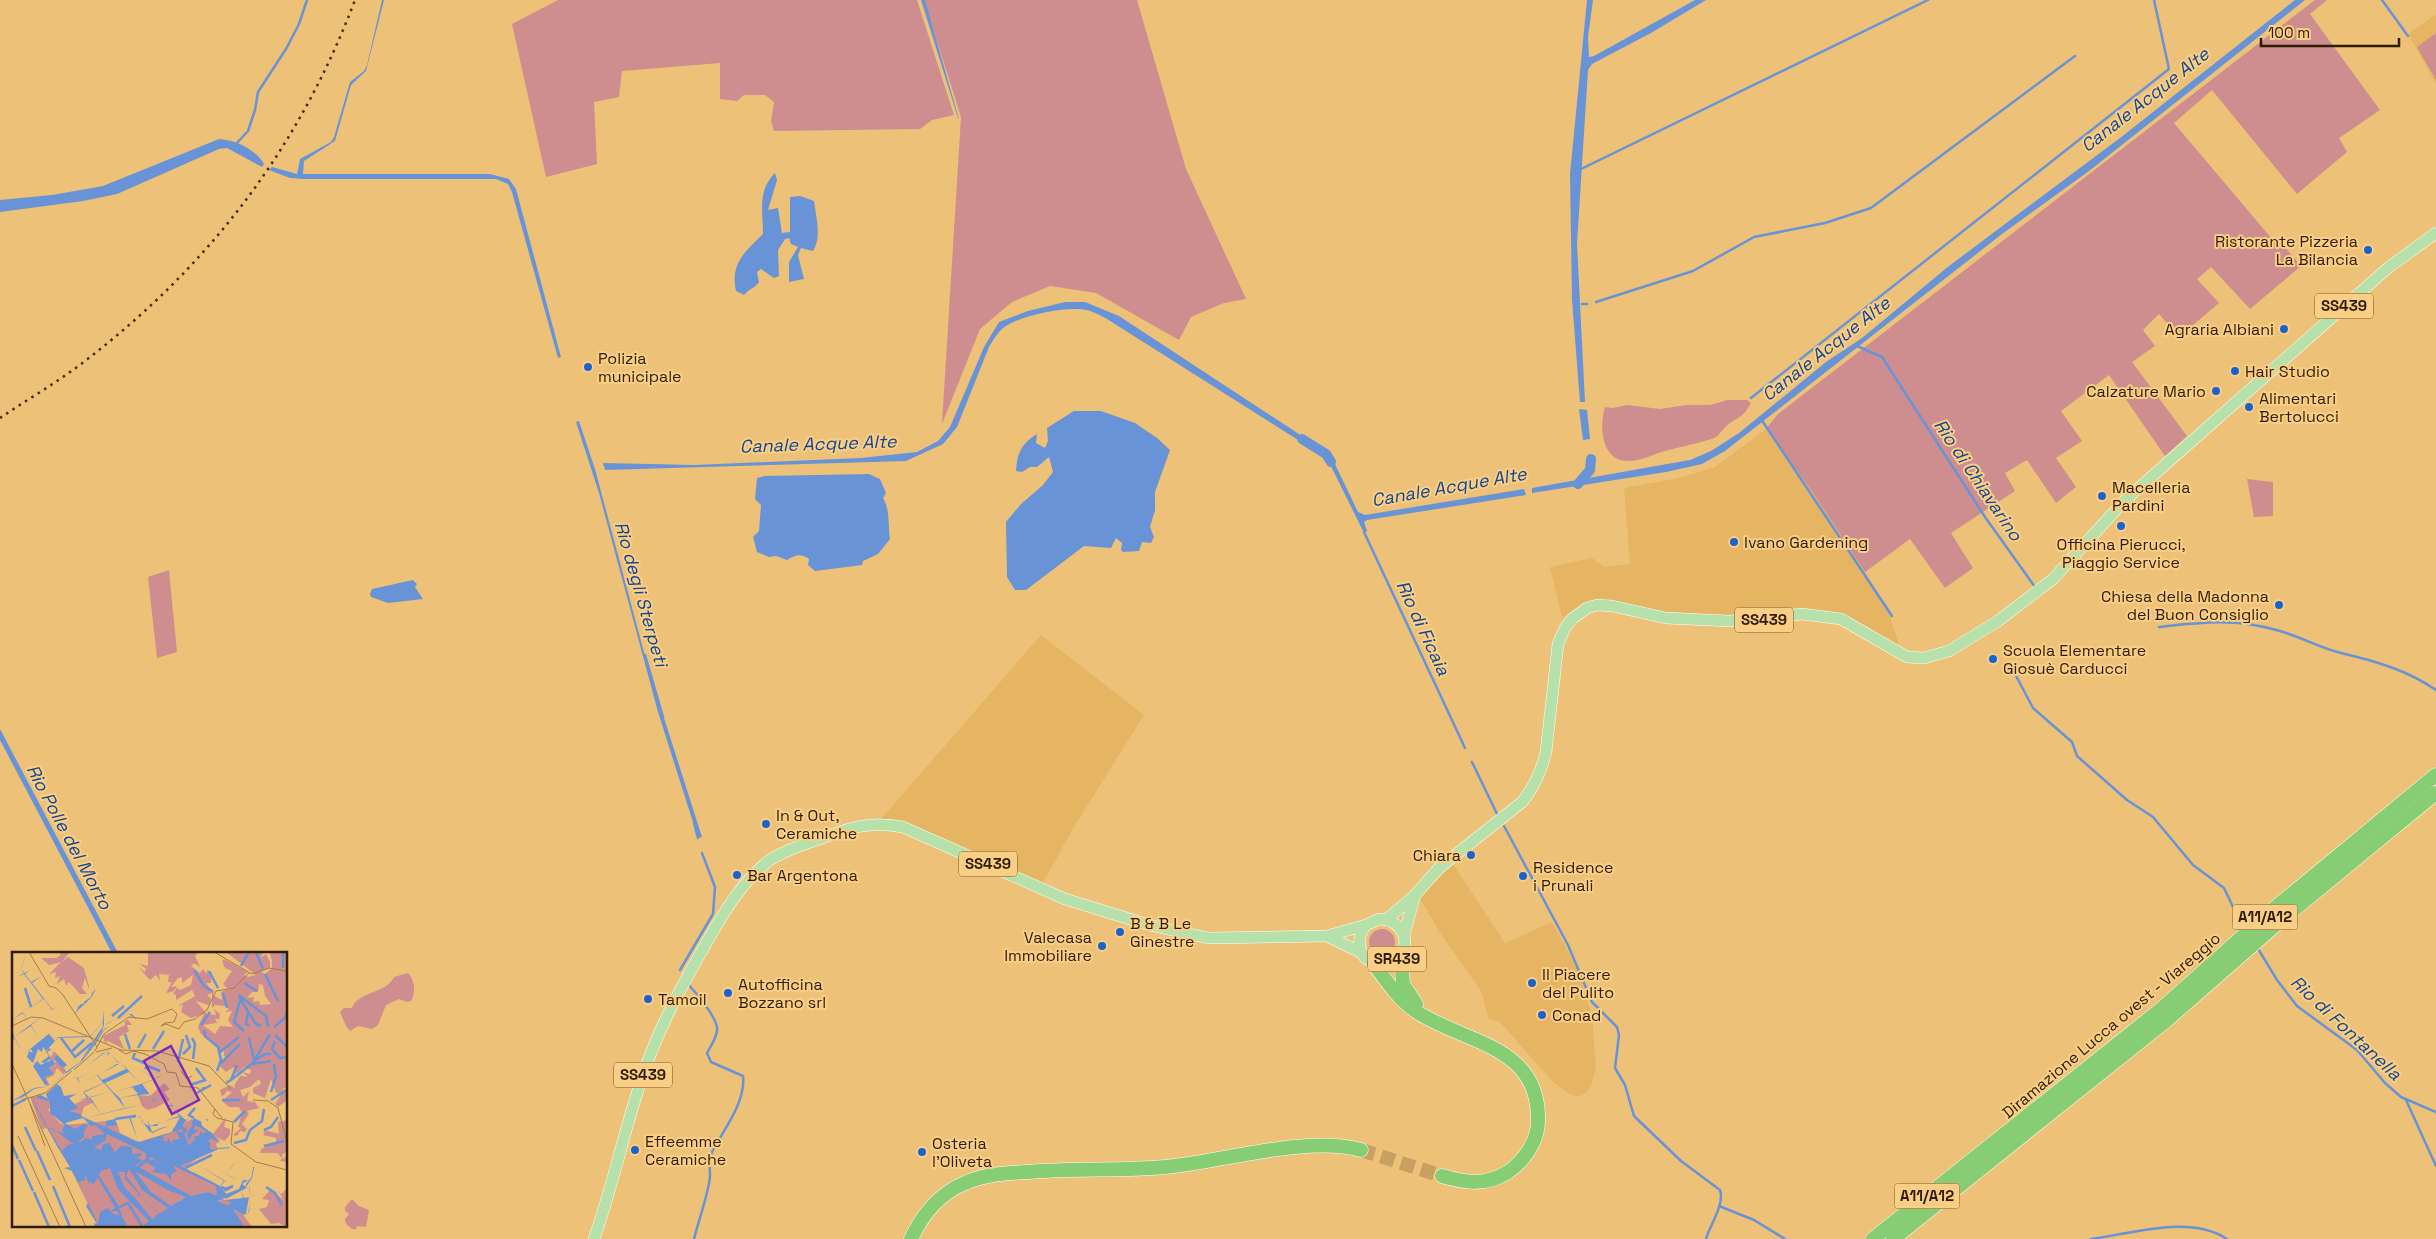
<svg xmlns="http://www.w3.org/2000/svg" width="2436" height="1239" font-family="'Space Grotesk',sans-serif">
<rect width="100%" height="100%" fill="#eec179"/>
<g fill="#e5b563">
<polygon points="2436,14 2436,84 2408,34"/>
<polygon points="1766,429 1811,490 1865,572 1889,613 1900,648 1839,613 1803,612 1751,617 1672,614 1595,601 1562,617 1550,567 1592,558 1604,567 1630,564 1624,488 1679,478 1715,467"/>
<polygon points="1041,635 1144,715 1074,827 1042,884 881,819"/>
<polygon points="1453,864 1505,943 1552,922 1578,970 1592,1016 1596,1068 1592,1083 1587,1092 1578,1097 1568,1093 1552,1081 1500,1022 1489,1019 1481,991 1440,933 1420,898"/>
</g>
<g fill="#ce8e8f">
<polygon points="558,0 917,0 954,115 932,120 920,129 774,131 771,121 774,102 765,95 744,95 737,101 720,99 720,63 622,71 619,97 594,102 597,164 546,177 512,24"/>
<polygon points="924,0 1137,0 1186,169 1246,299 1224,303 1191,317 1179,340 1096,293 1050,286 1012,302 980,329 942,424 961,117"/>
<polygon points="2315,0 2327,0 2310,14 2380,110 2339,138 2347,152 2297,194 2212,90 2174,123 2272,239 2276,237 2301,266 2250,309 2211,267 2197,279 2219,303 2179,337 2159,314 2143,330 2155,346 2132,362 2187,436 2165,456 2109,375 2061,411 2082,441 2056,458 2076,487 2056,503 2027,460 2005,473 2015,491 1951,533 1973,568 1945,588 1910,539 1865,572 1811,490 1766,429 1778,414"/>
<polygon points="2436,33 2436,80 2417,47"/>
<path d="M1728 400H1747L1751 403C1743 417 1742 415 1730 423 1724 427 1721 433 1716 437 1712 440 1676 448 1669 450 1655 453 1643 461 1628 461 1601 461 1599 426 1605 407L1613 408 1627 405 1660 409 1687 405H1710Z"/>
<polygon points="2247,479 2273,482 2273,516 2254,517"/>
<polygon points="169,570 177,652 157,658 148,577"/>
<circle cx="1382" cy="942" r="13"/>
<path d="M408 973C415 980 416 993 411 1001L407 1002 399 999 386 1005 378 1025 372 1029 358 1026 350 1031 346 1026 340 1012 344 1008H352C358 991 386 994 394 977Z"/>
<polygon points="352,1199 359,1206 369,1210 366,1227 357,1226 356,1229 352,1229 346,1224 345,1219 349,1214 345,1211 345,1207"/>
</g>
<g fill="#6893d6">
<polygon points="382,0 384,0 366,71 351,85 335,141 304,161 303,174 490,174 509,179 516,189 561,357 558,358 512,192 508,184 496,179 304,179 290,178 269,170 272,167 297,174 300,159 331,142 334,137 350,82 364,71 367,65"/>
<polygon points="921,0 925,0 959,119 958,118"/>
<polygon points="1587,0 1593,0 1588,37 1589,57 1594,56 1695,0 1706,0 1651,33 1592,64 1588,70 1577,244 1585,402 1580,402 1572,300 1570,174"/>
<polygon points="2295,0 2305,0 2089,171 2002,234 1725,451 1702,464 1666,472 1532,493 1532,488 1690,460 1711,451 1739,433 1826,362 1862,338 1949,266 2120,138"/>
<path d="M219 139C236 140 255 149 264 164L262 167 227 148 219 149 117 194 83 201 0 212V200L52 195 103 186Z"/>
<path d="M775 173 777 180 768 210 778 208 782 233 790 232V197L800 196 814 201C816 217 822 237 813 251L801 248 798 255 804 279 789 282V262L798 247 791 244 789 238 785 239 778 250 779 276 774 278 761 269 757 272 759 282C755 288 749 289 744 295L736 291C730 263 745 252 763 234 763 211 757 191 775 173Z"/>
<path d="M1065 302H1085L1119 316 1311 442 1314 450 1107 319C1101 316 1093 311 1086 310 1066 306 1023 315 1006 326 998 331 994 339 989 347L957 427 943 444 906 461 605 470 603 463 694 465 861 458 917 452 938 441 950 427 984 347 999 322 1028 311Z"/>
<polygon points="1579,409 1587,410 1590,439 1583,440"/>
<path d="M1074 411H1101L1135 423 1157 438 1170 450 1155 492V510L1150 527 1154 537 1151 543 1142 542 1139 551 1123 552 1121 550 1122 543 1116 538 1111 548 1084 546 1026 590H1015L1007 577 1006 522 1021 504 1043 485 1053 472 1049 457 1037 467H1030L1022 472 1016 471C1017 453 1022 443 1037 434L1036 443 1045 448 1048 441 1047 428Z"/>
<polygon points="579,421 595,469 649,671 702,837 698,838 658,712 599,493 576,422"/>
<polygon points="1322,448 1334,462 1358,512 1365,515 1524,489 1526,495 1367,520 1364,522 1367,531 1364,533"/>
<path d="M869 474 880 479 886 493 883 498C890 509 888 525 890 539L878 554 863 561 862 565 815 571 808 565 809 559C800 553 796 555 787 560L776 556 769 557 757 552 753 537 759 531 761 505 755 499 757 478 765 476Z"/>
<polygon points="413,580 417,584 415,587 423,599 388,603 371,597 370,594 372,589"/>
<polygon points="0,729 118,953 112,953 0,740"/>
</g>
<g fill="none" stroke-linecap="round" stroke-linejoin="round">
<g stroke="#6893d6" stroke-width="2.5">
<polyline points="2382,0 2408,36"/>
<polyline points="237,143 248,131 255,110 258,92 286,49 299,24 307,0"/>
<polyline points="1581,169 1928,0"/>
<polyline points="1596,302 1693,271 1754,237 1825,223 1871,208 2075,56"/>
<polyline points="1582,304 1587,304"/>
<polyline points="1857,346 1882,357 1985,517 2035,587"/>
<polyline points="1751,398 2169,69 2154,0"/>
<polyline points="1761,419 1892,616"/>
<polyline points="1364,532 1465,748"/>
<path d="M2159 627C2203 622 2237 618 2280 631 2301 637 2320 648 2341 653 2375 661 2407 670 2436 690"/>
<polyline points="645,655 663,717"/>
<polyline points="2014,672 2033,708 2072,742 2077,756 2127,800 2153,817 2193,865 2224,888 2243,928"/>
<polyline points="1472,762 1497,814"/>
<polyline points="694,823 698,838"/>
<path d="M1504 826 1568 945 1592 1002 1617 1027 1619 1035 1615 1068 1625 1085 1634 1116 1681 1161 1720 1190C1725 1204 1710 1225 1706 1239"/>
<polyline points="2257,947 2277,980 2297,1006 2357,1050 2385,1083 2401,1097 2436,1112"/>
<polyline points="680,970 713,914 715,887 702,853"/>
<path d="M688 984C696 993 719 1019 717 1031 716 1039 710 1047 707 1053L711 1062 743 1076C746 1101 725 1128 713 1150 708 1159 710 1166 710 1176 709 1192 698 1222 694 1239"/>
<polyline points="2406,1100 2436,1166"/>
<polyline points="1719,1206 1754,1220 1785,1239"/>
<path d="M2091 1239C2132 1234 2190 1214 2227 1239"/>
</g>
<g stroke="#6893d6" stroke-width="10">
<polyline points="1302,439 1326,454 1331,462"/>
<polyline points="1578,484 1590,470 1591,459"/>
</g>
<polyline stroke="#c8a061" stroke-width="14" stroke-dasharray="14 7" stroke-linecap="butt" points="1361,1150 1442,1176"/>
<defs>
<g id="major">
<path d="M1386 920 1415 895 1439 868 1522 802C1535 786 1541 771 1546 752L1558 644 1565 628 1573 618 1587 608 1597 605 1612 606 1666 618 1729 621 1802 614 1841 619 1907 657 1924 658 1949 651 1998 621 2053 579 2124 501 2389 267 2436 233"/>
<polyline points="1404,935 1415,895"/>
<polyline points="1327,936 1362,953"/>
<path d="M594 1239C614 1183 625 1125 645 1069 661 1023 684 982 708 940 725 911 742 881 770 860 785 850 805 844 822 838 852 827 870 821 903 827L1065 899 1149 925 1208 938 1327 936 1366 925 1379 919 1389 920 1398 926 1404 935 1405 943 1401 954 1396 960 1389 964 1378 965 1365 958C1357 947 1358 935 1366 925"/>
</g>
<g id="highway">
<polyline points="1401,954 1403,984 1416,1004"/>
<path d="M1374 964C1387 982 1399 1000 1417 1012 1466 1044 1540 1045 1538 1121 1538 1141 1524 1161 1508 1172 1486 1186 1466 1183 1442 1176"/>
<path d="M911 1239C922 1215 940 1193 965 1183 985 1174 1007 1173 1028 1172 1074 1168 1120 1171 1165 1167 1222 1162 1307 1135 1361 1150"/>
<polyline points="1873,1239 2160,1010 2270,912 2436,775"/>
<polyline points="1893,1239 2167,1020 2280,921 2436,793"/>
</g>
</defs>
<use href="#major" stroke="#fff" stroke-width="12"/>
<use href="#highway" stroke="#fff" stroke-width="15"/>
<use href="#major" stroke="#b7e1ab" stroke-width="11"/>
<use href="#highway" stroke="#87cd73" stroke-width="14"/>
<path stroke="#432f0d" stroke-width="2.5" stroke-dasharray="2.5 5" stroke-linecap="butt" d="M0 418C28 399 58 382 85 361 210 265 299 148 355 0"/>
</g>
<g fill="#1a62cd" stroke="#fbce85" stroke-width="2">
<circle cx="2368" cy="250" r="5"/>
<circle cx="2284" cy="329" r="5"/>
<circle cx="588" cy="367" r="5"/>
<circle cx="2235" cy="371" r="5"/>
<circle cx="2216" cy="391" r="5"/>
<circle cx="2249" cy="407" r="5"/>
<circle cx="2102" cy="496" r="5"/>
<circle cx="2121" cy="526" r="5"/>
<circle cx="1734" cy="542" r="5"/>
<circle cx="2279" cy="605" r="5"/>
<circle cx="1993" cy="659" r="5"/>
<circle cx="766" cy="824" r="5"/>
<circle cx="1471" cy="855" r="5"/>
<circle cx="737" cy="875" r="5"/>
<circle cx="1523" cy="876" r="5"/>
<circle cx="1120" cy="932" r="5"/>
<circle cx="1102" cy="946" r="5"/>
<circle cx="1532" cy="983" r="5"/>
<circle cx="728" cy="993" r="5"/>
<circle cx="648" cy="999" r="5"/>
<circle cx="1542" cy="1015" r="5"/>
<circle cx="635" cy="1150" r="5"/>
<circle cx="922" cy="1152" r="5"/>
</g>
<g text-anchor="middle" stroke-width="4" stroke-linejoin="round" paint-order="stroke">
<g fill="#fbce85" stroke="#6c5228" stroke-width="1">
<rect x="2315" y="293.5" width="58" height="25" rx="4"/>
<rect x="1735" y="607.5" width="58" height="25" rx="4"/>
<rect x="959" y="851.5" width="58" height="25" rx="4"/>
<rect x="2232.5" y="904.5" width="65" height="25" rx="4"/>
<rect x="1368" y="946.5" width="58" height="25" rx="4"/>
<rect x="614" y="1062.5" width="58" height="25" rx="4"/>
<rect x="1894.5" y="1183.5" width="65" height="25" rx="4"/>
</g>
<g font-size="15" font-weight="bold" fill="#2e1d00">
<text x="2344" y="311">SS439</text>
<text x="1764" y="625">SS439</text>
<text x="988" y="869">SS439</text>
<text x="2265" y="922">A11/A12</text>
<text x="1397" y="964">SR439</text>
<text x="643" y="1080">SS439</text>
<text x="1927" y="1201">A11/A12</text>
</g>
<g font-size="16" fill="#2e1d00" stroke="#fbce85" text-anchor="start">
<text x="2358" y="247" text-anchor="end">Ristorante Pizzeria<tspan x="2358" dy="18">La Bilancia</tspan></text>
<text x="2274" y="335" text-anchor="end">Agraria Albiani</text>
<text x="598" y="364">Polizia<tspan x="598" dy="18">municipale</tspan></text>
<text x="2245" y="377">Hair Studio</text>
<text x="2206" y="397" text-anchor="end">Calzature Mario</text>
<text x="2259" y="404">Alimentari<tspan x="2259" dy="18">Bertolucci</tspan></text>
<text x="2112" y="493">Macelleria<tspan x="2112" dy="18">Pardini</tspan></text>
<text x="1744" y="548">Ivano Gardening</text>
<text x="2121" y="550" text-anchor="middle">Officina Pierucci,<tspan x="2121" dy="18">Piaggio Service</tspan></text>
<text x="2269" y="602" text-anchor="end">Chiesa della Madonna<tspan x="2269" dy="18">del Buon Consiglio</tspan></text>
<text x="2003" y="656">Scuola Elementare<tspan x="2003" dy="18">Giosuè Carducci</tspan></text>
<text x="776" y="821">In &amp; Out,<tspan x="776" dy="18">Ceramiche</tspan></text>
<text x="1461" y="861" text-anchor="end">Chiara</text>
<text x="1533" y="873">Residence<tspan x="1533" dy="18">i Prunali</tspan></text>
<text x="747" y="881">Bar Argentona</text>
<text x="1130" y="929">B &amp; B Le<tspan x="1130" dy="18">Ginestre</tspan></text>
<text x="1092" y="943" text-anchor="end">Valecasa<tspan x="1092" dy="18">Immobiliare</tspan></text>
<text x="1542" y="980">Il Piacere<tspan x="1542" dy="18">del Pulito</tspan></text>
<text x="738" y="990">Autofficina<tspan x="738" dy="18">Bozzano srl</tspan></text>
<text x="658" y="1005">Tamoil</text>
<text x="1552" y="1021">Conad</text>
<text x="645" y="1147">Effeemme<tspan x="645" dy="18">Ceramiche</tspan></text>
<text x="932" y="1149">Osteria<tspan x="932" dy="18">l'Oliveta</tspan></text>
</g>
<g font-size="16" fill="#2e1d00" stroke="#fbce85">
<text transform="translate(2111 1025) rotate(-40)" y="6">Diramazione Lucca ovest - Viareggio</text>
</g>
<g font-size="18" font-style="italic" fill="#104695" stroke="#fbce85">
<text transform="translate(2145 100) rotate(-38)" y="6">Canale Acque Alte</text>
<text transform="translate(1826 349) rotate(-38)" y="6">Canale Acque Alte</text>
<text transform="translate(818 444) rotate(-2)" y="6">Canale Acque Alte</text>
<text transform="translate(1978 480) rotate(56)" y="6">Rio di Chiavarino</text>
<text transform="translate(1449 487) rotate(-10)" y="6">Canale Acque Alte</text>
<text transform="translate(641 594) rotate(74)" y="6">Rio degli Sterpeti</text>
<text transform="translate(1423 628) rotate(65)" y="6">Rio di Ficaia</text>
<text transform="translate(69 837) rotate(62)" y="6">Rio Polle del Morto</text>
<text transform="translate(2346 1028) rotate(43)" y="6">Rio di Fontanella</text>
</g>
</g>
<g transform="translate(12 952)">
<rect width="275" height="275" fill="#eec179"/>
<path d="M47 0 57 1 50 10 56 5 72 16 77 34V37L73 26 70 36 75 42H68L57 30 54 34 52 27 45 32 48 24 43 26 44 20 37 22 49 10 37 13 29 6H44L49 3ZM136 0H187L183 4 188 15 182 11 179 14 188 21 191 17 195 22V18L200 21 199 31H194L198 36 194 35 202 38 201 43 210 48 209 40 216 37 211 32 220 19 213 16 210 9 212 7 236 20 232 23 236 25 244 23 214 0H252L248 6 254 2 258 10V16L249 20 253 22 260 16V9L258 1 253 0H275V135L268 138 275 137V148L266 155 263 152 269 143 264 141 259 127 253 146 241 141V136L249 132 247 127 238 135 228 138 231 145 237 139 235 149 243 150 247 156 235 159 237 162 230 172 235 177 233 180 228 179 225 184 221 183 229 176 226 175 230 161 227 155H217L210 149 220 140 215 139 210 145 208 138 218 133 224 137 222 134 228 124 236 125 230 120 238 122 239 118 232 115 226 121H222V115L214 120 208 114 209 109 217 106 212 104V97L208 102 206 94 189 82 186 75 192 62 179 66 169 60 171 53 166 54 183 44 180 38 164 48V43L161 42 165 36 168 38 179 33 181 23 170 31V25L166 26 159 35 165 34 162 39 154 41 160 30H156L157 23 147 22 148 29 144 23 138 28 126 15 133 20 134 17 128 12 136 14ZM247 32 251 33 253 44 262 56 259 52 248 53 247 49 241 50 242 45 235 46 240 40H246ZM200 41V56L203 53 213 54 217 57 213 60 220 59 216 68 221 75 208 74 203 82 191 73 205 71 203 66 207 68 208 62 202 57 204 63 195 62 184 49 197 53 199 47 195 43ZM113 69 116 68 120 73H115L117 79 107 85 112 97 96 89 93 91 91 84 113 73ZM42 99 55 113 52 116 54 120 51 122 45 116 42 123 34 127 38 133 35 134 32 126 39 122 37 116 44 113 43 109H37ZM152 131 158 137 152 140 158 148 143 156 135 158 130 154 126 143 138 144ZM73 142 82 150 72 155 69 164 53 156 74 147ZM28 144 43 149 36 158 48 171 53 173 96 169 97 175 105 172 108 181 126 190 160 180 161 176 180 167 201 182 214 165 212 175 218 177V183L212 189 203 184 208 188 204 192 206 197 181 208 185 207 172 216 212 237 214 242 209 245 213 248 230 247V261L240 275 231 274 222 256 209 253 207 246 196 240 170 247 129 275H87L57 213 35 176 30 177 18 145ZM275 168V199L270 203 271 207 275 204V210L268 209 270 206 265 201H248L249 197 264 191V186L251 183 253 178 267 182 266 170ZM275 236V275L267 271 259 272 247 257 255 255 257 248 250 247 258 238 271 247 265 237 269 242Z" fill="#ce8e8f" fill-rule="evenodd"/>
<path d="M15 0 9 17 13 21 19 17 13 22 19 30 30 24 20 31 40 57 44 55 55 64 62 62 65 58 66 55 69 52H71L73 49 79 45 80 41 84 37V31V37L79 46 62 62 55 64 44 55 19 73 28 89 44 76 37 82 43 89 46 85 78 84 90 72 91 68 92 58V74L98 70 106 66 117 62H120L125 68H135H125L117 62 97 70 91 75 89 82 69 109 92 77 98 74 92 78 85 90 71 108 65 113 38 134 22 137 11 145 0 149 22 136 38 134 54 121 42 106 45 103 55 113 50 115 54 120 68 110 91 74V71L78 85 46 86 43 89 64 112 43 89 34 99 31 95 30 100 26 97 21 111 15 105 17 99 21 101 19 97 12 102 19 115 12 122 19 115 12 102 4 107 12 102 2 86 0 90V76L2 85 18 73 11 61 0 68 8 62 0 50 8 62 31 47 12 22 8 24H7L0 11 7 24 12 21 9 17V16ZM32 47 40 58 18 73 11 60ZM19 74 28 89 12 102 2 85ZM37 96 39 98 35 100 39 106 33 111 40 108 44 112 37 116 41 122 33 125 36 132 33 133 21 114 25 109 29 113 33 111 29 110 37 104 34 100ZM94 98 98 102 100 98 98 102 107 111 110 107 108 110 115 117 124 110 115 117 129 132 142 127 126 116 143 127 151 122 146 126 130 132 136 140 142 149 151 140 142 150 137 142 127 143 135 157 132 152 74 166 89 162 77 146 65 149 72 155 70 163 69 164 124 189 128 190 160 180 168 165 145 171 146 174H138L140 180 149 176 158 174 149 177 151 183 149 177 140 181 143 182 137 179 127 164 119 167 126 189 118 168 105 172 108 180 105 173 94 175V169L84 171 103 167 105 172 118 168 117 165 119 167 145 158V165L136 168 138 174 167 164 161 156 160 154H152L160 153 158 149 161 146 158 149 161 154V156L169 164 185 141 191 135H195L198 133H200L185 141 169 164 174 168 178 165 170 173 172 176 179 173 182 166 190 170 193 167H195L197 170 193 167 189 171 191 175 200 181 208 192 200 186 195 190H198V196L201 198 207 196 217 195 228 204 218 196 207 197 168 214 191 225 196 219 183 211 215 230 219 225 190 208 214 222 216 220 217 218 221 213 224 210 214 222 226 228 219 225 215 230 227 237 231 228H236L230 232 234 235V232L237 228 239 226V225L240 223V221L241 217V215L243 216H242L240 226 234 235 206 249 216 254 219 250 213 248 231 246 229 239 232 246 237 245 234 261H236L239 248 237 236V233L239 248 237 260 236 261 233 262 232 263 222 257 232 275H129L137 269 106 237 98 216 89 219 82 232 76 230 73 222V228L66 230 86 272 88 260 96 256 101 262 109 263 116 275H83L82 271 85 272 74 254 76 251 60 219 52 216 58 215 45 194 23 154 19 145 36 176 53 182 50 178 53 173 38 161V152L34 142 45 132 49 135 52 144 65 142 57 146 66 156 58 159 70 163 72 155 65 149 77 145 71 140 66 142 71 140 68 132 54 139 68 132 63 123 65 126 78 121 75 114 91 101 97 103ZM91 102H98L107 112 68 132 66 126 78 121 75 114ZM108 110 114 117 90 128 86 123ZM117 120 129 132 101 140 93 131ZM85 123 91 131 71 140 68 132ZM92 131 99 139 77 146 71 141ZM120 135 126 142 108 146 101 140ZM99 139 113 156 89 162 78 145ZM126 143 132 152 113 156 108 146ZM145 158V165L136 168 137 174 130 170 128 164ZM71 166 79 174 83 173 93 182 80 184 81 188 74 186 69 190 66 189 72 185V179L76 173 72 172 63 177 53 171ZM181 172 175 182 177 189 180 183 187 178H182L183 173 195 179 190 182 189 178 187 184H182L184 190 181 188 177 194 172 181 165 179 169 177 173 182 176 177 172 176ZM40 176 60 191H64L56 193 50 199 37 178ZM164 179 168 187 160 188 162 194 156 186 155 190 146 187 152 188 151 184ZM95 182 134 201V207L131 209 123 205H128L130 201 120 202V195L109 194 103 200 97 191 91 192 89 198 82 195 93 189ZM140 205 150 213 141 207 137 209 135 211 144 216 140 220 154 222 159 228V222L165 219 160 213 204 234 205 244 196 240 179 244 123 213ZM117 217 130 238 156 256 147 262 131 246 114 224ZM123 219 156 238 174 245 159 254 139 240ZM196 219 212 229 208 234 191 225ZM106 220H113V227L127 242 122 245 112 235ZM213 229 222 234 227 237 214 242 208 235ZM128 243 147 261 140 267 122 245Z" fill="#6893d6" fill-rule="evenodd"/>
<path fill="none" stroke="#6893d6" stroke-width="2.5" d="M244 0 251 17M229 14 237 0M271 16V0M182 18 192 34 200 39M197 19 206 36M253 22 266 49M232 31 245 39M13 36 19 55M211 41 215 56M226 43 254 64 256 75M227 45 244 72 249 74M228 49 222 70 232 79M236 60 234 72 237 74M100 64 112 54M106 66 130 44M189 73 198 60M262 75 272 67 275 60M192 78 193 84 206 95 209 108 205 119M113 82 118 97M263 83 275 95M49 86 63 105 80 91M180 86 183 92 181 107M237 86 242 108M263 89 260 97 268 106 275 105M126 96 134 82M141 97 152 79M59 100 72 88M208 100 227 85M123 101 121 106 132 111M171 102 178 95 174 83M242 109 253 102H259M166 110 171 87M209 111 228 92M241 112 259 109M133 117 136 114 148 119M219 128 241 111 258 82M214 131 219 128 225 113M178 133 193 128 184 116M259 140 264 124 262 112M185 141 199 133M25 144 36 148 28 144M210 148H228M259 148 275 138M0 154 14 147M124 164 109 166 103 167ZM182 166 177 163 183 156M222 170 233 159M13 175 24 199M252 178 259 175 266 165M222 191 234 188 238 178 250 169 252 157M0 193 6 207M252 194 272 189M25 199 38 228M136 207V208L126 215ZM7 208 21 239M173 216 200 203M41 234 58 275M221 234 214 238 213 237 209 235 214 237ZM254 235 263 241 270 253M22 240 37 275M213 246 234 235M107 257 86 224 109 263M100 259 116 251 130 274"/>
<path fill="none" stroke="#a17f49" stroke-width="1" d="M17 0 37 34 44 36 51 43 85 95M202 0 240 22 257 16 275 19M0 74 19 65 31 66 109 98 145 99 197 114 219 137M107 98 114 102 121 99 133 102 152 112 155 120 164 121M83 99 92 82 117 65 135 67 160 57 165 62 162 70 153 71 149 74 154 72 167 77 172 70 183 67 195 58 204 39 222 36 238 20M84 100 100 96M0 112 74 275M62 118 82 100M169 119 175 127 180 124M164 121 168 134 186 136 210 166M10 148 33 141 60 119M241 148 256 149 266 156 275 190M18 152 33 194M203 157 201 162 205 166 221 170 219 192 244 210 275 218M6 184 48 275"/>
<path fill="#7b2cbf" fill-opacity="0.15" stroke="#7b2cbf" stroke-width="2.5" d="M159 94 187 148 160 162 132 109Z"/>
<rect width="275" height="275" fill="none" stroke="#2e1d00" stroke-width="2.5"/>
</g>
<path d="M2261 38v8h138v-8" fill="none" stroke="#2e1d00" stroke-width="2.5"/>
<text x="2268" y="38" font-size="15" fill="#2e1d00" stroke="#fbce85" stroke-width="4" paint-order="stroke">100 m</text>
</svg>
